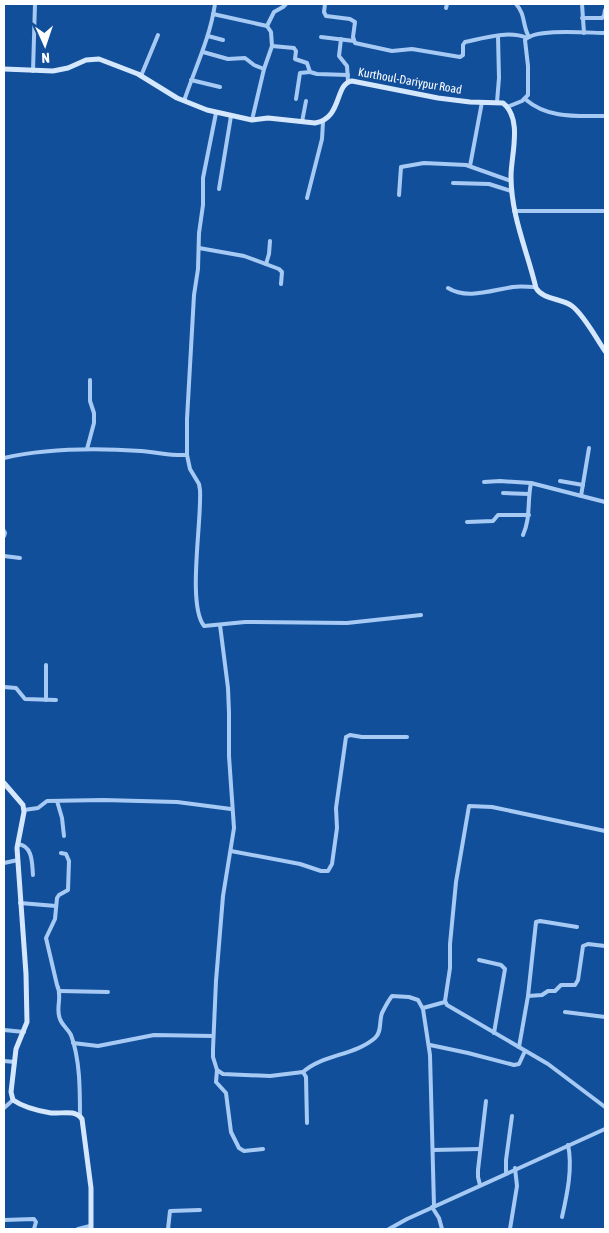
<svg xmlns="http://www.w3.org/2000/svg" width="609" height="1233" font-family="'Asap Condensed',sans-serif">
<rect width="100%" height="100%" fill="#124f9b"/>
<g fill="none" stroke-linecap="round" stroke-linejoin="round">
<g stroke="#a6caf4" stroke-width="4">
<path d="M325 4 324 12 326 16 350 19 355 22 353 37 355 43 392 51 412 49 460 57 463 55V45L465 42C484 38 509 30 527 38"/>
<path d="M516 4C526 15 522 25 529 37"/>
<polyline points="582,4 584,33"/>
<polyline points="446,8 447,4"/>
<polyline points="213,14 267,26 271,32 272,46 294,48 296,51 295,59 307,63 310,72 317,74 348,75"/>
<polyline points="582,18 602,18 604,16 605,10"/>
<polyline points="267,26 274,12 283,7 286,4"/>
<polyline points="208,36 223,40"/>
<polyline points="321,37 354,41"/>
<polyline points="341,39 339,56 347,66 348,81"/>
<polyline points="203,52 228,59 245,58 254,65 264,69"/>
<polyline points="33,71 35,4"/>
<polyline points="141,76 158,35"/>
<polyline points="191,80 220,87"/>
<polyline points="296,99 300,73 310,72"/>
<path d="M525 99C548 119 577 116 605 116"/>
<path d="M184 101C195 68 210 38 215 4"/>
<polyline points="497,102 499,78 498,36"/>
<path d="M507 107 522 101 528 95V66L525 40C535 28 589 33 605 33"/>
<path d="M216 113 203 178V205L199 233 198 269 194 295 187 419V455L190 469 199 484 200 490C202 521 187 604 204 626L245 622 347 623 421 615"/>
<polyline points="252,120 264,69 272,46"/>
<polyline points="302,122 306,101"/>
<polyline points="470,166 482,102"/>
<polyline points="453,183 489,184 511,191"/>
<polyline points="219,189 231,116"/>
<polyline points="399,195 401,167 424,163 466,165 511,181"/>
<polyline points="307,198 322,139 323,122"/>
<polyline points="514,211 605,211"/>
<polyline points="199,248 244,256 279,269 282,272 281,284"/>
<polyline points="266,264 269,254 270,241"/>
<path d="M448 288C467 300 492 290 513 287 520 286 528 287 536 287"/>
<polyline points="87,449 94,423 94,413 90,401 90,380"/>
<path d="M4 458C48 448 95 448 141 451 156 452 171 456 187 455"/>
<polyline points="560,481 583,485"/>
<polyline points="484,482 500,481 531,483 605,502"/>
<polyline points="503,493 529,494"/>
<polyline points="581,496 589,448"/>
<polyline points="467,522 493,521 498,515 529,515"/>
<polyline points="4,531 5,533 4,536"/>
<path d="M523 535C531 517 527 502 531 483"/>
<polyline points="4,556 20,558"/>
<polyline points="220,625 228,688 229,713 229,756 234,828 223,896 216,981 213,1049 213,1057 217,1070 223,1074 270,1076 303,1072 306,1077 307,1123"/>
<polyline points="46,665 46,700"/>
<polyline points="4,687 16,688 25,699 56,700"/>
<polyline points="57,801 62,818 64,836"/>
<polyline points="24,810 38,808 47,801 103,800 177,802 231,809"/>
<polyline points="605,831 492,807 469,806 456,882 450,944 450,968 445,1001 447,1005 548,1064 605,1107"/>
<path d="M18 844C33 846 32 863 33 875"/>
<polyline points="231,851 300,864 321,871 328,871 332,864 337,828 336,808 346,737 350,735 362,737 407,737"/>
<path d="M61 853 66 854 69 861 68 890 59 895 57 898 55 919 46 938 57 985C63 997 55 1008 60 1019 62 1025 68 1029 71 1035 80 1059 80 1090 80 1116"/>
<polyline points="4,863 18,860"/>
<polyline points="20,903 56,906"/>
<polyline points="479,960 501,965 505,969 494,1033"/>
<polyline points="60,991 108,992"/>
<polyline points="528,996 542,995 548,991 555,991 561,985 575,985 578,980 583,946 588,944 605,946"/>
<polyline points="423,1008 445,1002"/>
<polyline points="565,1012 605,1017"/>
<polyline points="4,1030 24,1032"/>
<polyline points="73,1043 98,1046 154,1035 213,1036"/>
<polyline points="430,1045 468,1053 514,1065 519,1064 525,1051"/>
<polyline points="519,1047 528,996 536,922 540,921 577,927"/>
<polyline points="4,1061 15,1062"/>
<polyline points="217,1070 216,1082 226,1093 231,1132 239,1148 244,1151 263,1149"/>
<path d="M303 1072C323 1054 354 1056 375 1038 382 1032 379 1021 382 1013 385 1007 388 1001 392 996L409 997 418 1000 423 1009 430 1055 434 1206"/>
<polyline points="4,1108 13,1100"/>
<polyline points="433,1150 480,1149"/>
<polyline points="506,1173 506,1160 512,1116"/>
<polyline points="480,1185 478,1177 478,1170 486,1101"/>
<polyline points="432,1207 439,1218 442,1229"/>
<path d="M562 1217C567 1195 573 1167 568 1145"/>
<polyline points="4,1220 34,1219 36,1222 34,1229"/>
<polyline points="78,1229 90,1226"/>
<polyline points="168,1229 170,1211 200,1210"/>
<polyline points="389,1229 407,1219 605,1129"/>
<polyline points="510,1229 517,1186 515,1168"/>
</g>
<g stroke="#d5e7fd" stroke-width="5">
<path d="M4 69 53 71 68 68 86 60 99 59 138 74 177 98 207 110 252 120 268 118 315 123C343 118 334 84 352 81L438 98 470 102 503 103C523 119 511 155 511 176 511 216 527 250 536 288 543 300 561 298 572 306 584 315 596 338 605 351"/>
<path d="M4 783 23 805 24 812 17 848 26 974 27 1022 16 1049 11 1092 13 1100C23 1107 39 1111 51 1113 62 1114 75 1109 82 1119L91 1188V1229"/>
</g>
</g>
<g text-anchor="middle" stroke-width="4" stroke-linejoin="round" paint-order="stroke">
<g font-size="12" fill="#fff" stroke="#124f9b">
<text transform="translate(410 81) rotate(10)" y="4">Kurthoul-Dariypur Road</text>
</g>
</g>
<rect width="609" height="1233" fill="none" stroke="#ffffff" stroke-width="10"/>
<g transform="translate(45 45) rotate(177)" stroke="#124f9b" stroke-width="4" paint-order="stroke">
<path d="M0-4L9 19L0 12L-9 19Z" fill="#ffffff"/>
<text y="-8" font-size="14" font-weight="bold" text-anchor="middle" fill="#ffffff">N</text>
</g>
</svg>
